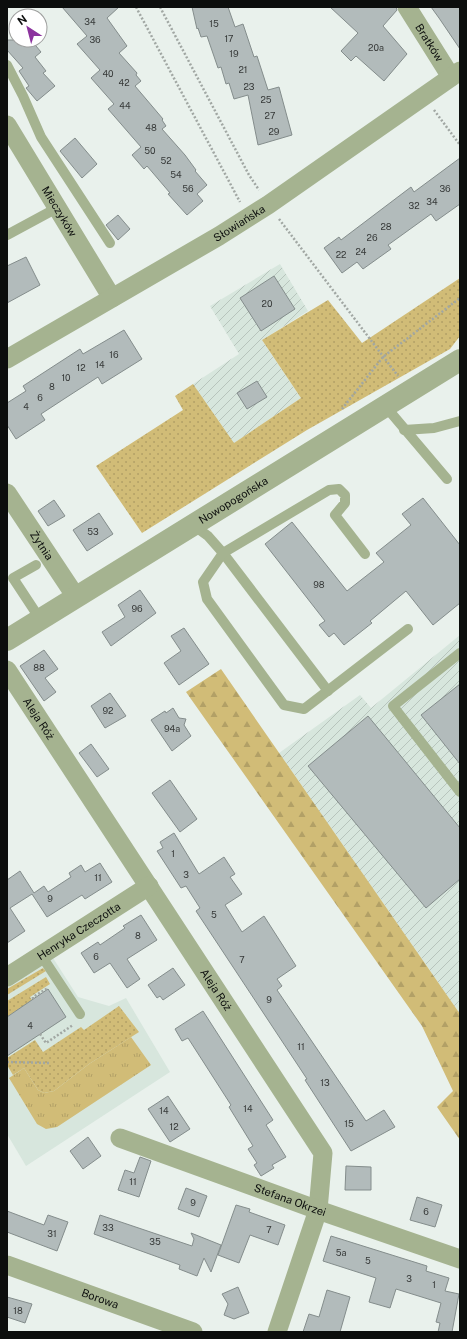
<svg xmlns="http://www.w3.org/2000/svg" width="467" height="1339" font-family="'Public Sans',sans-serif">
<defs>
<pattern id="industrial-furrows" width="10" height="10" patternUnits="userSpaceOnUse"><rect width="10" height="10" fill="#d7e6dd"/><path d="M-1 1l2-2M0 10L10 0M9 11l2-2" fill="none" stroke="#b7c4bc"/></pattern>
<pattern id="grass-dots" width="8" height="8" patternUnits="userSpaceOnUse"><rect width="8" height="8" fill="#d1bc77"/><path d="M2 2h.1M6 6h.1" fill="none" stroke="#b2a066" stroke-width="1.8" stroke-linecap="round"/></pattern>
<pattern id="forest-firs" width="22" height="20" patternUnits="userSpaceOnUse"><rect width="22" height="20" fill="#d1bc77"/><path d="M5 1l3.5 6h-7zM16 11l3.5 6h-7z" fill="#b2a066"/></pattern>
<pattern id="park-tufts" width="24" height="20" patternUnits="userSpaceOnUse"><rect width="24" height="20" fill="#d1bc77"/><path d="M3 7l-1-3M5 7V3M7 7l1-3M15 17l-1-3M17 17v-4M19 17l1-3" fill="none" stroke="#b2a066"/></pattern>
</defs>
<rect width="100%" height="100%" fill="#e9f1ec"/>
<polygon fill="#d7e6dd" points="53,958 78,997 109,1006 126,998 170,1072 26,1166 7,1134 7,987"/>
<g fill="url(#industrial-furrows)">
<polygon points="280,264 308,311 262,340 301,398 234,443 193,384 239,354 210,306"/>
<polygon points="460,635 460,1014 279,753 360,695 371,708"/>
</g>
<g fill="url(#grass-dots)">
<polygon points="460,278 460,336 450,349 307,430 142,533 96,466 183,410 175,396 193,384 234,443 301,398 262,340 328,300 362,343"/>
<polygon points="43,968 46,971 7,995 7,989"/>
<polygon points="46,977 50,984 30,997 32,1000 7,1017 7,1001"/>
<polygon points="119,1006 139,1032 89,1064 54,1091 44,1093 38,1090 24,1068 13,1075 7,1065 7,1058 35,1040 43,1052 81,1027 84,1030"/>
</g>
<polygon fill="url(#forest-firs)" points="221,669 460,1014 460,1140 437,1107 453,1091 422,1026 186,692"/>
<polygon fill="url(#park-tufts)" points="131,1037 151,1065 57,1127 46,1129 37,1124 9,1078 24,1068 38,1090 44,1093 54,1091 89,1064"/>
<g fill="#b2bbbb" stroke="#848d8c">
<polygon points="62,7 119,7 107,18 127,46 119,53 137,73 136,75 141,81 135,86 163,119 162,120 166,126 162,129 185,155 196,170 195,171 207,185 197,194 203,201 187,215 168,194 170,193 147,166 144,169 132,155 141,147 108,109 114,104 91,78 100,70 77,44 87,36"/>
<polygon points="192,7 228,7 235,27 243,24 254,57 257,56 268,90 279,87 292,135 258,145 248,95 234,99 229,83 226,84 221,67 218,68 207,36 201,37 198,28 197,29"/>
<polygon points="330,7 396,7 397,10 383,26 407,54 384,81 356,56 351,61 341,51 358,33"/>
<polygon points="431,7 460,7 460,49 439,18"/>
<polygon points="7,40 31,40 41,52 35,57 46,71 43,73 55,86 37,101 26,88 29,86 19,71 23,68 7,50"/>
<polygon points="75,138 97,164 82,178 60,151"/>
<polygon points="460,158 460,204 436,221 431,214 388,245 391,249 363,269 357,262 342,273 324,248 339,237 341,240 411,187 414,192"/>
<polygon points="118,215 130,229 118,240 106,225"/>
<polygon points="26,257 40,285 7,303 7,266"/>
<polygon points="274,276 295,309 261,331 240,298"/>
<polygon points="124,330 142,359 102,384 98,377 67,397 41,414 45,420 16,439 7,425 7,403 26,391 23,386 80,349 83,354"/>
<polygon points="257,381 267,397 247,409 237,393"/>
<polygon points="423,498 460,545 460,603 433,625 406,591 370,621 372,623 344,645 334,633 329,637 319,625 325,621 265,544 292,522 347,591 384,562 376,553 411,525 402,514"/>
<polygon points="54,500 65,516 48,526 38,511"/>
<polygon points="99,513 113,534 87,551 73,530"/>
<polygon points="140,590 156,613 111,646 102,632 125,617 118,605"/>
<polygon points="184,628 209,664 179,685 164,663 181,651 171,636"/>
<polygon points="44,650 58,669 45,678 56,692 44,701 20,666"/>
<polygon points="460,684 460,764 421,715"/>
<polygon points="110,693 126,716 105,728 91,706"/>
<polygon points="173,708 179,718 186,719 184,725 191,736 172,751 151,720 165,711 166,713"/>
<polygon points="368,716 460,828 460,879 426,908 308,766"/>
<polygon points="91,744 109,769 97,777 79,753"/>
<polygon points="170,780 197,819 180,832 152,793"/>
<polygon points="174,833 199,874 224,857 235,874 230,877 242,894 225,905 242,932 264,916 296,966 277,979 282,986 277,990 366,1121 384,1110 395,1127 351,1151 305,1080 307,1079 196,911 200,908 186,886 181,888 157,851 163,848 160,842"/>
<polygon points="100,863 112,882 85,899 82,895 47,917 32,894 10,908 25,931 7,943 7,880 20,871 34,893 44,886 48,892 71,877 69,873 81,865 85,872"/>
<polygon points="141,915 157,940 127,959 140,979 127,988 110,963 94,973 81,953 98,942 100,945 125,928 123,926"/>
<polygon points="173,968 185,985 163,1000 160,996 157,998 148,985"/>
<polygon points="48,989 66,1017 7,1056 7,1017"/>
<polygon points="203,1011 273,1120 266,1125 286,1157 272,1165 274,1168 261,1176 254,1165 257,1163 248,1149 253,1146 229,1107 231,1105 188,1038 182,1041 175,1029"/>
<polygon points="168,1096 190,1129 170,1142 148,1109"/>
<polygon points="88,1137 101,1156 83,1169 70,1151"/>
<polygon points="140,1157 151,1161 139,1197 118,1190 125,1170 134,1173"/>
<polygon points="346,1166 371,1167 371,1190 345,1190"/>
<polygon points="186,1188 207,1196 199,1217 178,1209"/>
<polygon points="417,1197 442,1205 435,1227 410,1220"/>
<polygon points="236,1205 250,1209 249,1212 285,1225 278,1245 250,1235 239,1263 218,1255"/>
<polygon points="7,1211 44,1225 48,1215 68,1222 57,1251 7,1232"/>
<polygon points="100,1215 192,1246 194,1239 191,1233 221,1245 211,1272 204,1258 197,1276 179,1269 180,1265 94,1234"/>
<polygon points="331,1236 427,1266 426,1271 449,1278 445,1291 459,1294 452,1332 438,1332 440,1323 436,1322 441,1303 396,1289 390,1308 369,1302 376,1278 323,1261"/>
<polygon points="238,1287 249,1313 234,1319 224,1315 228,1304 222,1294"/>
<polygon points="327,1290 350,1297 340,1332 303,1332 309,1314 319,1317"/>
<polygon points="7,1297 32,1304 25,1323 7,1317"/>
</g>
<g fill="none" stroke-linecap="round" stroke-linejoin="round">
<g stroke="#a1a7a3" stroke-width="2.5" stroke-dasharray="2 2" stroke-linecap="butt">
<polyline points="136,7 240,202"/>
<polyline points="160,7 249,175 259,190"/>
<polyline points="434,110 460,145"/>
<polyline points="279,219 398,376"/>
<polyline points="342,409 383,357 460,298"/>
<polyline points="33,999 33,997 48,988"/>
<polyline points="40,1034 46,1043 73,1025"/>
<polyline points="7,1062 49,1063"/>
</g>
<g stroke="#a5b390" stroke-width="10">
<polyline points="7,65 23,96 41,137 110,243"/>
<polyline points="7,235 57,208"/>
<polyline points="386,407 447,479"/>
<polyline points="404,430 434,428 460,421"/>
<polyline points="193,525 208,536 223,553 328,691"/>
<polyline points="365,554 335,515 345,503 345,495 339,489 329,490 223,553 203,582 207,599 284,705 304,709 408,629"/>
<polyline points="36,565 13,578 40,619"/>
<polyline points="460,653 393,706 460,792"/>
<polyline points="41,955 80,1014"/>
</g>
<g stroke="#a5b390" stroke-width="19">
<path id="s1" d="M407 7 451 77"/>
<path id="s2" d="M7 125 112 298"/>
<path id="s3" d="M7 359 219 236 268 205 460 71"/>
<path id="s4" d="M7 493 76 597"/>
<path id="s5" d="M7 670 323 1153 318 1210 277 1332"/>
<path id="s6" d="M7 977 149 886"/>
<path id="s7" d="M120 1138 318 1210 460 1259"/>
<path id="s8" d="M7 1265 193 1332"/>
</g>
<path stroke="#a5b390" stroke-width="22" id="s9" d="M7 640 460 360"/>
</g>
<g text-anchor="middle" stroke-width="3.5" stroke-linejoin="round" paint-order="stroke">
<g font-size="9" fill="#363938">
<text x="90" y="25">34</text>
<text x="214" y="27">15</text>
<text x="229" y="42">17</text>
<text x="95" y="43">36</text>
<text x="376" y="51">20a</text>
<text x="234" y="57">19</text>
<text x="243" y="73">21</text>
<text x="108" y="77">40</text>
<text x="124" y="86">42</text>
<text x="249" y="90">23</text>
<text x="266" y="103">25</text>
<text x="125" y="109">44</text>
<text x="270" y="119">27</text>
<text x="151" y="131">48</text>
<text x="274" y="135">29</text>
<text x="150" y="154">50</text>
<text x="166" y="164">52</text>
<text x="176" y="178">54</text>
<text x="188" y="192">56</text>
<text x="445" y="192">36</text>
<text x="432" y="205">34</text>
<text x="414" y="209">32</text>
<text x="386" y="230">28</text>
<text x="372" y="241">26</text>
<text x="361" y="255">24</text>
<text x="341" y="258">22</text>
<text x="267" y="307">20</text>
<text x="114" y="358">16</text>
<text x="100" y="368">14</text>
<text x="81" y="371">12</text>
<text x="66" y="381">10</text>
<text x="52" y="390">8</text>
<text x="40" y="401">6</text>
<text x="26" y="410">4</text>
<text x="93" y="535">53</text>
<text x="319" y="588">98</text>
<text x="137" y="612">96</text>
<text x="39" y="671">88</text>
<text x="108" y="714">92</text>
<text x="172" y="732">94a</text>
<text x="173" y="857">1</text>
<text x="186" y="878">3</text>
<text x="98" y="881">11</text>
<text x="50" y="902">9</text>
<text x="214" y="918">5</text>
<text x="138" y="939">8</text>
<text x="96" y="960">6</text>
<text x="242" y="963">7</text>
<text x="269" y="1003">9</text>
<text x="30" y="1029">4</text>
<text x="301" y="1050">11</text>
<text x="325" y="1086">13</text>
<text x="248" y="1112">14</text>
<text x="164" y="1114">14</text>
<text x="349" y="1127">15</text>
<text x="174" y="1130">12</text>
<text x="133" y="1185">11</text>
<text x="193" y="1206">9</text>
<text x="426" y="1215">6</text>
<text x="108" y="1231">33</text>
<text x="269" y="1233">7</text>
<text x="52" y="1237">31</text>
<text x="155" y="1245">35</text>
<text x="341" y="1256">5a</text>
<text x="368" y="1264">5</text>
<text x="409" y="1282">3</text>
<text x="434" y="1288">1</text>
<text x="18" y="1314">18</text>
</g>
<g font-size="11" fill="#0c0e0d" stroke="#fff">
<text dy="4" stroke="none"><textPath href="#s1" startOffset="42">Bratków</textPath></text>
<text dy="4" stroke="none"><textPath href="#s2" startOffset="101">Mieczyków</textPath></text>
<text dy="4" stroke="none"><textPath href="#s3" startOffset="269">Słowiańska</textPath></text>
<text dy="4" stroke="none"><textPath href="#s9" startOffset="266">Nowopogońska</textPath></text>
<text dy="4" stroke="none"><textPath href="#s4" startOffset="63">Żytnia</textPath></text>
<text dy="4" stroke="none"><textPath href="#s5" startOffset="58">Aleja Róż</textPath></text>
<text dy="4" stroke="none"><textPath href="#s6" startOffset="85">Henryka Czeczotta</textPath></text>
<text dy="4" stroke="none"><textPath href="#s5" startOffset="382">Aleja Róż</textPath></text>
<text dy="4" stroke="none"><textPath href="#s7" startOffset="181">Stefana Okrzei</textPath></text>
<text dy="4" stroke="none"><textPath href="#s8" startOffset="99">Borowa</textPath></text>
</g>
</g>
<rect width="467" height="1339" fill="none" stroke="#0c0e0d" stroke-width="16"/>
<g transform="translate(28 28) rotate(324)"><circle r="19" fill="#ffffff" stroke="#9e9f9e"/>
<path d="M0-3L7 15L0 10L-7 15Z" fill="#8c339e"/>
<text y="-6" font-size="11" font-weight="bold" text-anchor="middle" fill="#0c0e0d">N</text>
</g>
</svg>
